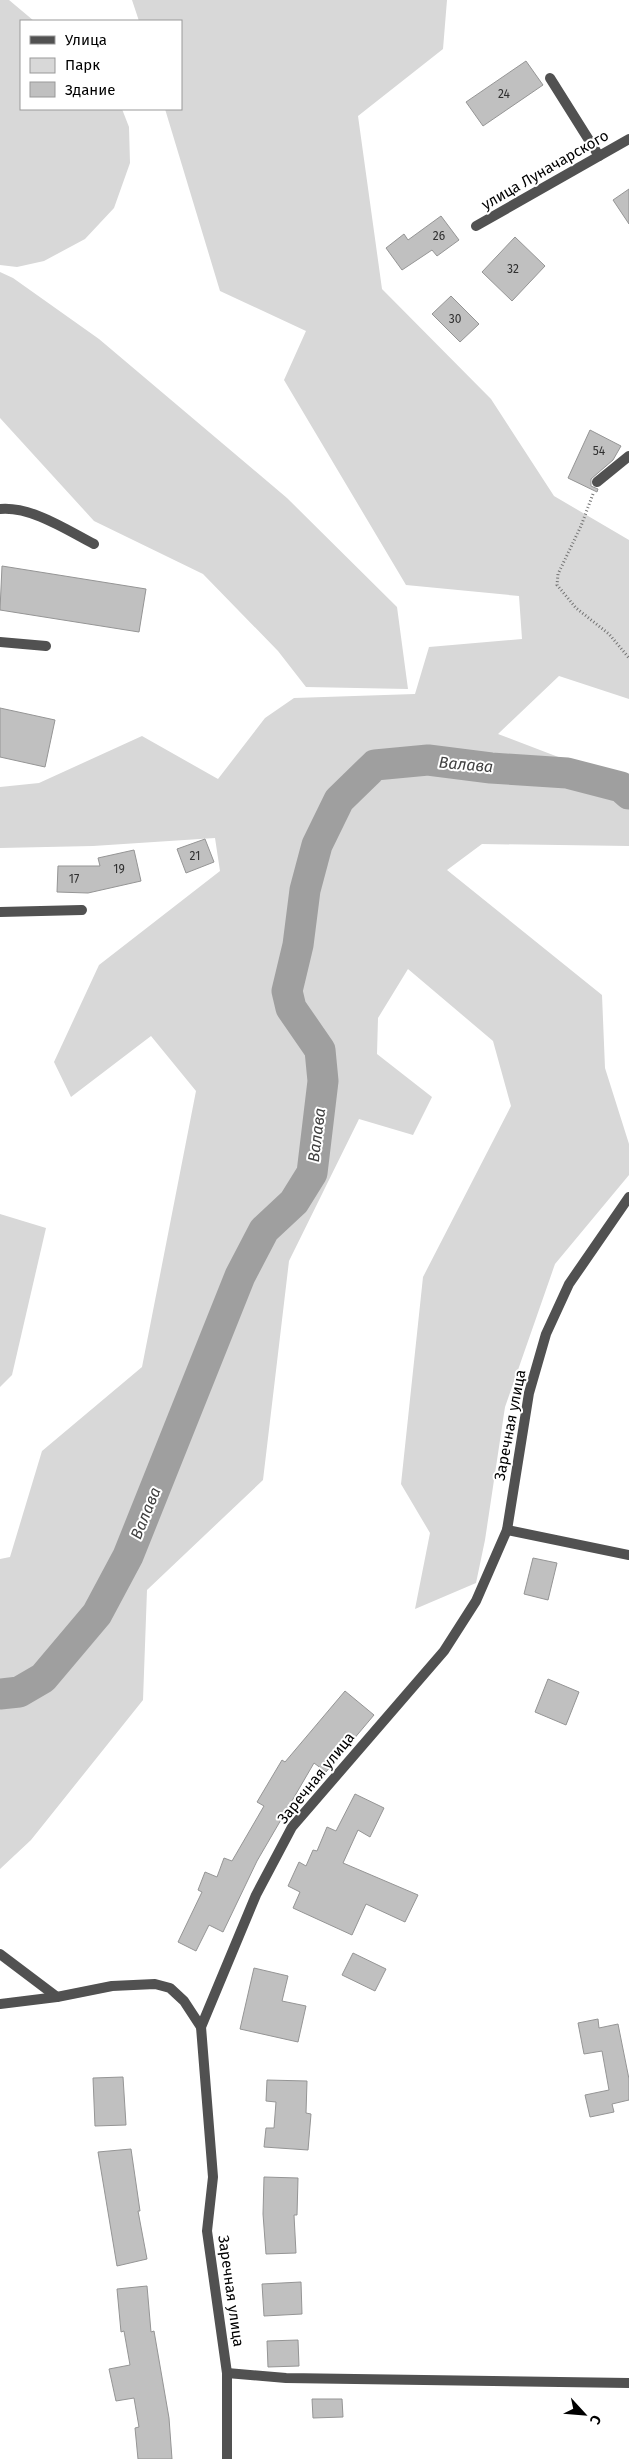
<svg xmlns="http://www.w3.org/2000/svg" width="629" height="2459" font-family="'Fira Sans',sans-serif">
<rect width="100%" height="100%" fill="#fff"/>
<g fill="#d8d8d8">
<polygon points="0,0 9,0 34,21 21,21 21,109 122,109 129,127 130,163 114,208 85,239 44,261 17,267 0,265"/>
<polygon points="132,0 447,0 443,49 358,116 382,289 491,399 554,496 629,540 629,699 559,676 498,734 629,784 629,846 482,844 447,870 602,995 605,1068 629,1144 629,1175 555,1264 505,1407 485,1540 476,1583 415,1609 430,1533 401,1484 423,1277 511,1106 493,1041 408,969 378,1018 377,1054 432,1097 413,1135 359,1119 289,1261 263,1480 147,1590 143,1700 31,1840 0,1869 0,1559 10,1557 42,1451 142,1367 196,1091 151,1036 71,1097 54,1062 99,965 220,871 215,838 93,846 0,848 0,787 39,783 142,736 218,779 265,718 294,698 415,694 429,647 522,639 519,596 406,585 284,380 306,331 220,291 165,109 181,109 181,21 139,21"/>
<polygon points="0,272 13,278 99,339 287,498 397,607 408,689 306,687 278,651 203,574 94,521 0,418"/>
<polygon points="0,1214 46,1228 12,1375 0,1387"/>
</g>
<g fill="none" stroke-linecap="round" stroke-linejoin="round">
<polyline stroke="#9f9f9f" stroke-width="31" points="0,1694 19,1692 43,1678 97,1614 128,1556 240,1276 264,1230 294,1202 312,1173 323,1081 320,1050 291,1008 287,991 298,945 305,890 317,845 339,800 375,765 428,760 491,768 567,773 621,787 629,794"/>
</g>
<g fill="#c0c0c0" stroke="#959595">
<polygon points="526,61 543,85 483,126 466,102"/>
<polygon points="629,189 629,224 613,200"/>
<polygon points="441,216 459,240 437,256 432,250 402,270 386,248 404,234 408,240"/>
<polygon points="515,237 545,266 512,301 482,272"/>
<polygon points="451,296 479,324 460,342 432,314"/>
<polygon points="590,430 621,446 613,460 591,479 591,486 598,489 597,492 568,478"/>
<polygon points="2,566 146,589 139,632 0,610"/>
<polygon points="0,708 55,720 45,767 0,757"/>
<polygon points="205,839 214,862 186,873 177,849"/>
<polygon points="134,850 141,881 88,893 57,892 58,866 100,866 98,858"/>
<polygon points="533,1558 557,1563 548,1600 524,1594"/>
<polygon points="548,1679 579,1692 566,1725 535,1712"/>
<polygon points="345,1691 374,1715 326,1772 314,1763 257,1861 223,1932 209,1925 196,1951 178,1942 202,1892 198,1890 205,1872 217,1877 224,1858 232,1861 264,1806 257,1802 282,1760 285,1762"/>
<polygon points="355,1794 384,1808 370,1837 358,1830 343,1863 418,1895 405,1922 366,1904 352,1935 293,1908 300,1892 288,1886 299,1862 306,1866 313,1850 317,1851 327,1827 336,1831"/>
<polygon points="353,1953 386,1969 375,1991 342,1975"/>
<polygon points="254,1968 288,1976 282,2001 306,2006 298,2042 240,2029"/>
<polygon points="598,2019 599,2028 618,2024 629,2079 629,2100 612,2104 614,2112 590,2117 585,2095 609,2090 602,2051 584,2054 578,2023"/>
<polygon points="123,2077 126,2125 95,2126 93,2078"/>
<polygon points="267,2080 307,2081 306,2113 311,2114 308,2150 264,2147 266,2128 274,2128 276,2102 266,2101"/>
<polygon points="131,2149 140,2211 138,2211 147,2259 117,2266 98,2152"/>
<polygon points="264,2177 298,2178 297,2215 294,2215 296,2253 266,2254 263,2214"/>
<polygon points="301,2282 302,2314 264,2316 262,2284"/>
<polygon points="147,2286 151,2332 154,2331 169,2418 172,2459 138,2459 135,2428 139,2427 134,2398 116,2401 109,2369 130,2365 124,2331 121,2332 117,2289"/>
<polygon points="298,2340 299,2366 268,2367 267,2341"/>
<polygon points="312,2399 342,2399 343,2417 313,2418"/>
</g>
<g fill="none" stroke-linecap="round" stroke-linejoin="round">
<polyline stroke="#737373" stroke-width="3" stroke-dasharray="1 2.5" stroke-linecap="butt" points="593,494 581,526 558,574 557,585 576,608 609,634 629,658"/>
<g stroke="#515151" stroke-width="10">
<polyline points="550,78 599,156"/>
<path d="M0 509C31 506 67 530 94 544"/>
<polyline points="0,642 46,646"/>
<polyline points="507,1530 629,1555"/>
<polyline points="0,1954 57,1997"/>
</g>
<g stroke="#515151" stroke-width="10">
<polyline points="476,226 629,139"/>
<polyline points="597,482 629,456"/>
<polyline points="0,912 82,910"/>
<polyline points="0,2004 57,1997 112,1986 155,1984 170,1988 184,2001 201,2027"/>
<polyline points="227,2373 286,2378 629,2383"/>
<polyline points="227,2459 227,2373 207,2231 213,2177 201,2027 256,1895 292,1827 444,1651 476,1601 507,1530 529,1393 546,1334 569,1284 629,1197"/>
</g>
</g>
<g text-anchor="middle" stroke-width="4" stroke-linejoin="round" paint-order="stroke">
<g font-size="12" fill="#303030">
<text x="504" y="98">24</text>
<text x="439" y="240">26</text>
<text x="513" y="273">32</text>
<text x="455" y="323">30</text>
<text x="599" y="455">54</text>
<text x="195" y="860">21</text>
<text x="119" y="873">19</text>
<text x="74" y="883">17</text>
</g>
<g font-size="15" fill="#000" stroke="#fff">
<text transform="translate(545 170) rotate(-30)" y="5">улица Луначарского</text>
<text transform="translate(510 1425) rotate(-79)" y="5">Заречная улица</text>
<text transform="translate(316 1778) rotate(-51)" y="5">Заречная улица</text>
<text transform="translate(231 2291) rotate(82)" y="5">Заречная улица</text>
</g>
<g font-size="16" font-style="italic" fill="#404040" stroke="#fff">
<text transform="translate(466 764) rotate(5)" y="6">Валава</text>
<text transform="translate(316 1135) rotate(-83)" y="6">Валава</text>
<text transform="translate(145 1513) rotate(-68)" y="6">Валава</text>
</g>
</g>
<rect x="20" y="20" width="162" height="90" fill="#ffffff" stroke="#999999"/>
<rect x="30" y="36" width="25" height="8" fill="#515151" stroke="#999999"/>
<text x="65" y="45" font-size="15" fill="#000000">Улица</text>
<rect x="30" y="58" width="25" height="15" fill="#d8d8d8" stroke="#999999"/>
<text x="65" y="70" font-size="15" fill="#000000">Парк</text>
<rect x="30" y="82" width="25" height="15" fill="#c0c0c0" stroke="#999999"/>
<text x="65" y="95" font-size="15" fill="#000000">Здание</text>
<g transform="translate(584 2414) rotate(116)" stroke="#ffffff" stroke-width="4" paint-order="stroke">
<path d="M0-4L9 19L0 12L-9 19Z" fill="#000000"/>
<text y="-8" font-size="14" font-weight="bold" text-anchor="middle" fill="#000000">С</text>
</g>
</svg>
